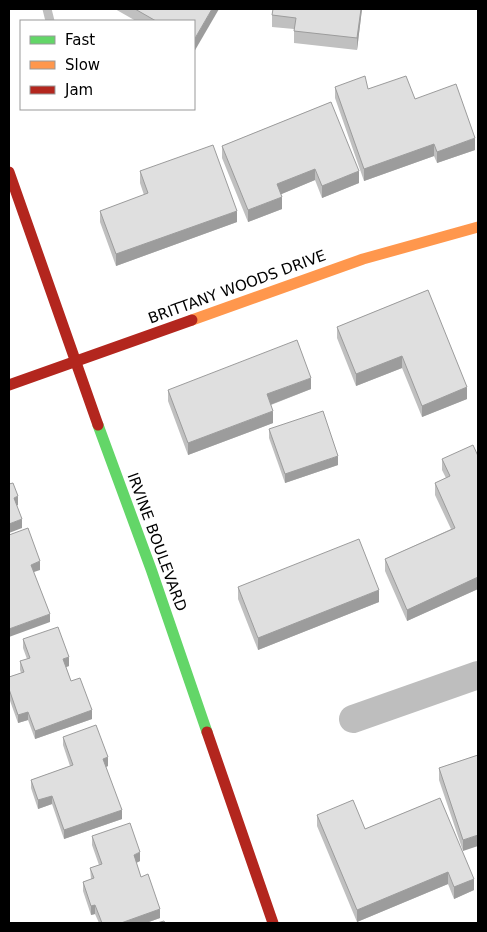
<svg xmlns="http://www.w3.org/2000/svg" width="487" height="932" font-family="'DejaVu Sans',sans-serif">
<rect width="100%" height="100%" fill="#fff"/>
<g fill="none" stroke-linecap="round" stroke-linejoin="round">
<polyline stroke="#bfbfbf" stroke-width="9" points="47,9 50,21"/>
<polyline stroke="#bebebe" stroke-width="28" points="353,719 478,675"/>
<polyline stroke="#63d668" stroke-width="11" points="98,425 151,569 207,732"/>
<polyline stroke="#ff974d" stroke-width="11" points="192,320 363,259 478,227"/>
<g stroke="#b3261e" stroke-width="11">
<polyline points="9,172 98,425"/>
<polyline points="9,385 192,320"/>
<polyline points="207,732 273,923"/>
</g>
</g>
<g fill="#c0c0c0">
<polygon points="115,9 219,9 194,21 136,21"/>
<polygon points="362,9 357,50 294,43 294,29 272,27 272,15"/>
<polygon points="335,87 368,89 415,99 475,150 437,163 434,156 364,181 335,98"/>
<polygon points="331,102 359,183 322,198 315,180 281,194 282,209 248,222 222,158 222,146"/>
<polygon points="140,171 237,222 116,266 100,222 100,211 144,195 140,183"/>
<polygon points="428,290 467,399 422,417 402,368 356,386 337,338 337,327"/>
<polygon points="311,389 271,405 273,423 188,455 168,401 168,390"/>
<polygon points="269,429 338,465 285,483 269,438"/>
<polygon points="478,456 478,589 407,621 385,571 385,559 451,529 435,495 435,483 446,478 442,470 442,459"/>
<polygon points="238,587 379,602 258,650 238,599"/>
<polygon points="23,639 69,666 66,667 71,681 92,719 35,739 28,720 18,723 9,698 9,677 21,673 20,670 20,661 27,659 23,648"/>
<polygon points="63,737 108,766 106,767 122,819 64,839 52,804 38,809 31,788 31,780 70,766 63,745"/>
<polygon points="478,755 463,851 439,780 439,768"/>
<polygon points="440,798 474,890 454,899 448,884 357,922 317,826 317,815 365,829"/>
<polygon points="92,836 140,861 136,863 141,877 160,918 146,923 99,923 95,914 91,915 83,891 83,882 91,879 90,868 99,865 92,845"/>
</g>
<g fill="#9c9c9c">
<polygon points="212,9 219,9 194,52 194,40"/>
<polygon points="361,9 362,9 357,50 357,38"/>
<polygon points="475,138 475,150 437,163 437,152"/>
<polygon points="434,144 434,156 364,181 364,169"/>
<polygon points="315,169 315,180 277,196 277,184"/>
<polygon points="359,171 359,183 322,198 322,186"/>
<polygon points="282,197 282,209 248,222 248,210"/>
<polygon points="237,211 237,222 116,266 116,254"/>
<polygon points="402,356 402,368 356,386 356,374"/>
<polygon points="311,378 311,389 267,406 267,394"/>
<polygon points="467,387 467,399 422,417 422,406"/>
<polygon points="273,411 273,423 188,455 188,443"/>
<polygon points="338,456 338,465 285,483 285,474"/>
<polygon points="18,496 18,505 14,507 14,498"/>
<polygon points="22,519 22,528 9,533 9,524"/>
<polygon points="40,561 40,570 31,573 31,565"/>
<polygon points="478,577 478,589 407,621 407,610"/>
<polygon points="379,590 379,602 258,650 258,638"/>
<polygon points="50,614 50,622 9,637 9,629"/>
<polygon points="69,657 69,666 63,668 63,659"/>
<polygon points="92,710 92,719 35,739 35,731"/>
<polygon points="28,712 28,720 18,723 18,715"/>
<polygon points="108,757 108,766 103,768 103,759"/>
<polygon points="52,796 52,804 38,809 38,800"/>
<polygon points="122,810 122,819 64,839 64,830"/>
<polygon points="478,835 478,846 463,851 463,840"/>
<polygon points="140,852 140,861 134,864 134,855"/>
<polygon points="448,872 448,884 357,922 357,910"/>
<polygon points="474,879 474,890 454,899 454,887"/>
<polygon points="95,905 95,914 91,915 91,906"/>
<polygon points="160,909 160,918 146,923 121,923"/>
</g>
<g fill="#dfdfdf" stroke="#9c9c9c">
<polygon points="135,9 212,9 194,40 194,21 156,21"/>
<polygon points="273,9 361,9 357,38 294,31 296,18 272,15"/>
<polygon points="365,76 368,89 406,76 415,99 456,84 475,138 437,152 434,144 364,169 335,87"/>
<polygon points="331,102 359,171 322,186 315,169 277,184 282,197 248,210 222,146"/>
<polygon points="213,145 237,211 116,254 100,211 148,193 140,171"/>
<polygon points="428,290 467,387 422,406 402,356 356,374 337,327"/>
<polygon points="297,340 311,378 267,394 273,411 188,443 168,390"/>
<polygon points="323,411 338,456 285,474 269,429"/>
<polygon points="473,445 478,456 478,577 407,610 385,559 455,528 435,483 450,476 442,459"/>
<polygon points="9,482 9,484 13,483 18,496 14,498 22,519 9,524"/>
<polygon points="28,528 40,561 31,565 50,614 9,629 9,535"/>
<polygon points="359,539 379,590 258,638 238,587"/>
<polygon points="58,627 69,657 63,659 71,681 80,678 92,710 35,731 28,712 18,715 9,689 9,677 24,672 20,661 30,658 23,639"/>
<polygon points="96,725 108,757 103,759 122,810 64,830 52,796 38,800 31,780 73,765 63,737"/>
<polygon points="478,755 478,835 463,840 439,768"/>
<polygon points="440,798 474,879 454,887 448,872 357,910 317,815 353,800 365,829"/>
<polygon points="130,823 140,852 134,855 141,877 148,874 160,909 121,923 102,923 95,905 91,906 83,882 94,878 90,868 102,864 92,836"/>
<polygon points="164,921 165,923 157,923"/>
</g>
<g text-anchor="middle" stroke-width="5" stroke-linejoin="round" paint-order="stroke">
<g font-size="15" fill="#000" stroke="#fff">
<text transform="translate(237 287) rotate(-20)" y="5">BRITTANY WOODS DRIVE</text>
<text transform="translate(157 542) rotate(70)" y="5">IRVINE BOULEVARD</text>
</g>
</g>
<rect width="487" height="932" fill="none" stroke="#000000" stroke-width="20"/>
<rect x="20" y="20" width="175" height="90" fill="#ffffff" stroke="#999999"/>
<rect x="30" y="36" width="25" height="8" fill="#63d668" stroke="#999999"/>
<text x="65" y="45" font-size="15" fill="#000000">Fast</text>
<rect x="30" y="61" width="25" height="8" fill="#ff974d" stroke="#999999"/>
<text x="65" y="70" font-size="15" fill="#000000">Slow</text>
<rect x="30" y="86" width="25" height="8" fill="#b3261e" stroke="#999999"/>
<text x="65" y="95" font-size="15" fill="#000000">Jam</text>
</svg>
